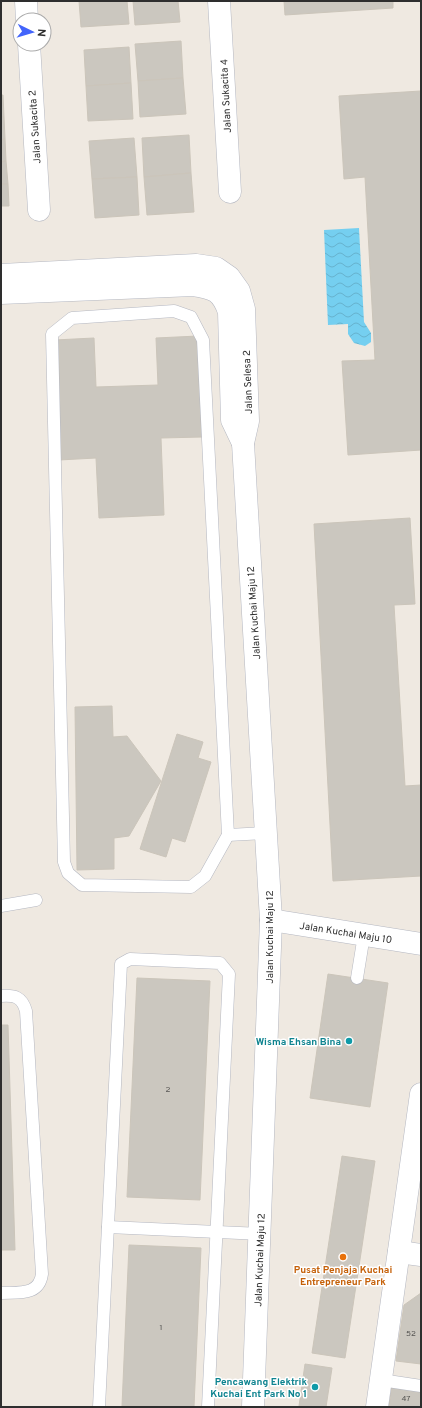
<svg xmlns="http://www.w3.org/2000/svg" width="422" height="1408" font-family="Overpass,sans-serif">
<defs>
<pattern id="water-waves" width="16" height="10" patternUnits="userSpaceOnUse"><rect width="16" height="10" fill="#75cff0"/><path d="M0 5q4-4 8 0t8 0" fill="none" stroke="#66b2ce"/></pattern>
</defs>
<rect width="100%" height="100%" fill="#efe9e1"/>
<polygon fill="url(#water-waves)" points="359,228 364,322 371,333 371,342 365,346 354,343 348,334 348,324 328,325 324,230"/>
<g fill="#cbc7bf" stroke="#cbc5ba">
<polygon points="79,1 127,1 129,24 81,27"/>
<polygon points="133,1 178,1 180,22 135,25"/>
<polygon points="284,1 393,1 393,8 285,15"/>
<polygon points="181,41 183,78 138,81 135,44"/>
<polygon points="129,47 131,83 86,86 84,50"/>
<polygon points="183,78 186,114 140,117 138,81"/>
<polygon points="131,83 133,119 88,121 86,86"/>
<polygon points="421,91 421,450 348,455 342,361 375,360 365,177 344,179 339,96"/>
<polygon points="1,95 3,95 4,117 1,117"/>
<polygon points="1,117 4,117 5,139 1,140"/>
<polygon points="189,135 191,173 144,177 142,138"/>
<polygon points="134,138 137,177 92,179 89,141"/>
<polygon points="5,139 6,161 1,162 1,140"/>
<polygon points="6,161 8,184 1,184 1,162"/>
<polygon points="191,173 194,212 147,215 144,177"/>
<polygon points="137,177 139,215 95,218 92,179"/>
<polygon points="1,184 8,184 9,206 1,206"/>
<polygon points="198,336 202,437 161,438 164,515 99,518 96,458 59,460 55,340 94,338 96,387 158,385 156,338"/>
<polygon points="410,518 415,604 394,605 405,786 421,785 421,876 333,881 314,524"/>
<polygon points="112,706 113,737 127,736 161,781 129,836 114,838 114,869 77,870 75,707"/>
<polygon points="177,734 203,742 198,758 211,762 185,842 172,838 166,857 140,849"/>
<polygon points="328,974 388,983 370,1107 310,1098"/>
<polygon points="137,978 210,981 200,1200 127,1197"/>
<polygon points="1,1025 8,1025 15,1250 1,1250"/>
<polygon points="342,1156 375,1161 345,1358 312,1353"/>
<polygon points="129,1245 201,1248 194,1407 122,1406"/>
<polygon points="421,1293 421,1364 396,1361 404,1305"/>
<polygon points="305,1364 332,1368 326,1407 299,1406"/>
<polygon points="392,1385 421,1390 421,1407 389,1407"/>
</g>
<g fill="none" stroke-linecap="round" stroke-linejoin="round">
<defs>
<g id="service">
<polygon points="174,311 191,317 203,340 228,835 205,876 191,887 82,885 68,873 64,862 52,334 72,318"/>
<polyline points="228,835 267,833"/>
<polyline points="1,906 36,900"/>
<polyline points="357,978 364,935"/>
<path d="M1 996C15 995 22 997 26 1011L42 1274C39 1296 19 1292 1 1293"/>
<polyline points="108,1227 260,1234"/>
<polyline points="381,1380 421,1386"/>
<polyline points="99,1407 121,964 130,959 220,963 229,974 208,1407"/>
</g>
<g id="minor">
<polyline points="26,1 27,20"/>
<polyline points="219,1 230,192"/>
<polyline points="29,44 39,210"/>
<polyline points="1,275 196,265 216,268 229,277 239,291 244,309 248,421 243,443 271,920 253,1407"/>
<path d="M1 293 193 285C214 288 222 291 229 312L232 420 243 443"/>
<polyline points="271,920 421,944"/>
<polyline points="399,1252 421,1255"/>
<polyline points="377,1407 421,1094"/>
</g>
</defs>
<use href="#service" stroke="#b4b7c1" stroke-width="13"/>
<use href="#minor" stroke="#b4b7c1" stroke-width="23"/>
<use href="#service" stroke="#fff" stroke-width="12"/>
<use href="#minor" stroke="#fff" stroke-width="22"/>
</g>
<g fill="#0f9aa8" stroke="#fff" stroke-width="1.5">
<circle cx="349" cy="1041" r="4"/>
<circle cx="315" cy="1387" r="4"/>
</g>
<circle fill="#e8710a" stroke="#fff" stroke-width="1.5" cx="343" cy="1257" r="4"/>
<g text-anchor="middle" stroke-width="3" stroke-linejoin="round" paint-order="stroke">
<g font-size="8" fill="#555452">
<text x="168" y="1092">2</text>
<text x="161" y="1330">1</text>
<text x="411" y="1336">52</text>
<text x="406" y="1401">47</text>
</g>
<g font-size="10" fill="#2e2e2e" stroke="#fff">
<text transform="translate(225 96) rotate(-93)" y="4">Jalan Sukacita 4</text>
<text transform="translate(34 127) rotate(-94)" y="4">Jalan Sukacita 2</text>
<text transform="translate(247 382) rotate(-92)" y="4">Jalan Selesa 2</text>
<text transform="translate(253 613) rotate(-94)" y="4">Jalan Kuchai Maju 12</text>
<text transform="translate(346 932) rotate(9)" y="4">Jalan Kuchai Maju 10</text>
<text transform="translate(269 937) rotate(-90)" y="4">Jalan Kuchai Maju 12</text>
<text transform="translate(259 1260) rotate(-88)" y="4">Jalan Kuchai Maju 12</text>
</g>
<g font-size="10" font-weight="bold" fill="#0d838f" stroke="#fff" text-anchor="end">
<text x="341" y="1045">Wisma Ehsan Bina</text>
<text x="307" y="1385">Pencawang Elektrik<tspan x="307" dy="12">Kuchai Ent Park No 1</tspan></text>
</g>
<g font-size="10" font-weight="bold" fill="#c56008" stroke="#fff">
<text x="343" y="1273">Pusat Penjaja Kuchai<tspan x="343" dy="12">Entrepreneur Park</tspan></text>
</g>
</g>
<rect width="422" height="1408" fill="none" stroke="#2e2e2e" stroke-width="4"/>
<g transform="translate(32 32) rotate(95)"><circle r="19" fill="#ffffff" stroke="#ababab"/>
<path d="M0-3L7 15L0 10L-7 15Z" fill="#4264fb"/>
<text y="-6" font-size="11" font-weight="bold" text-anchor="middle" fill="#2e2e2e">N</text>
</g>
</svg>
